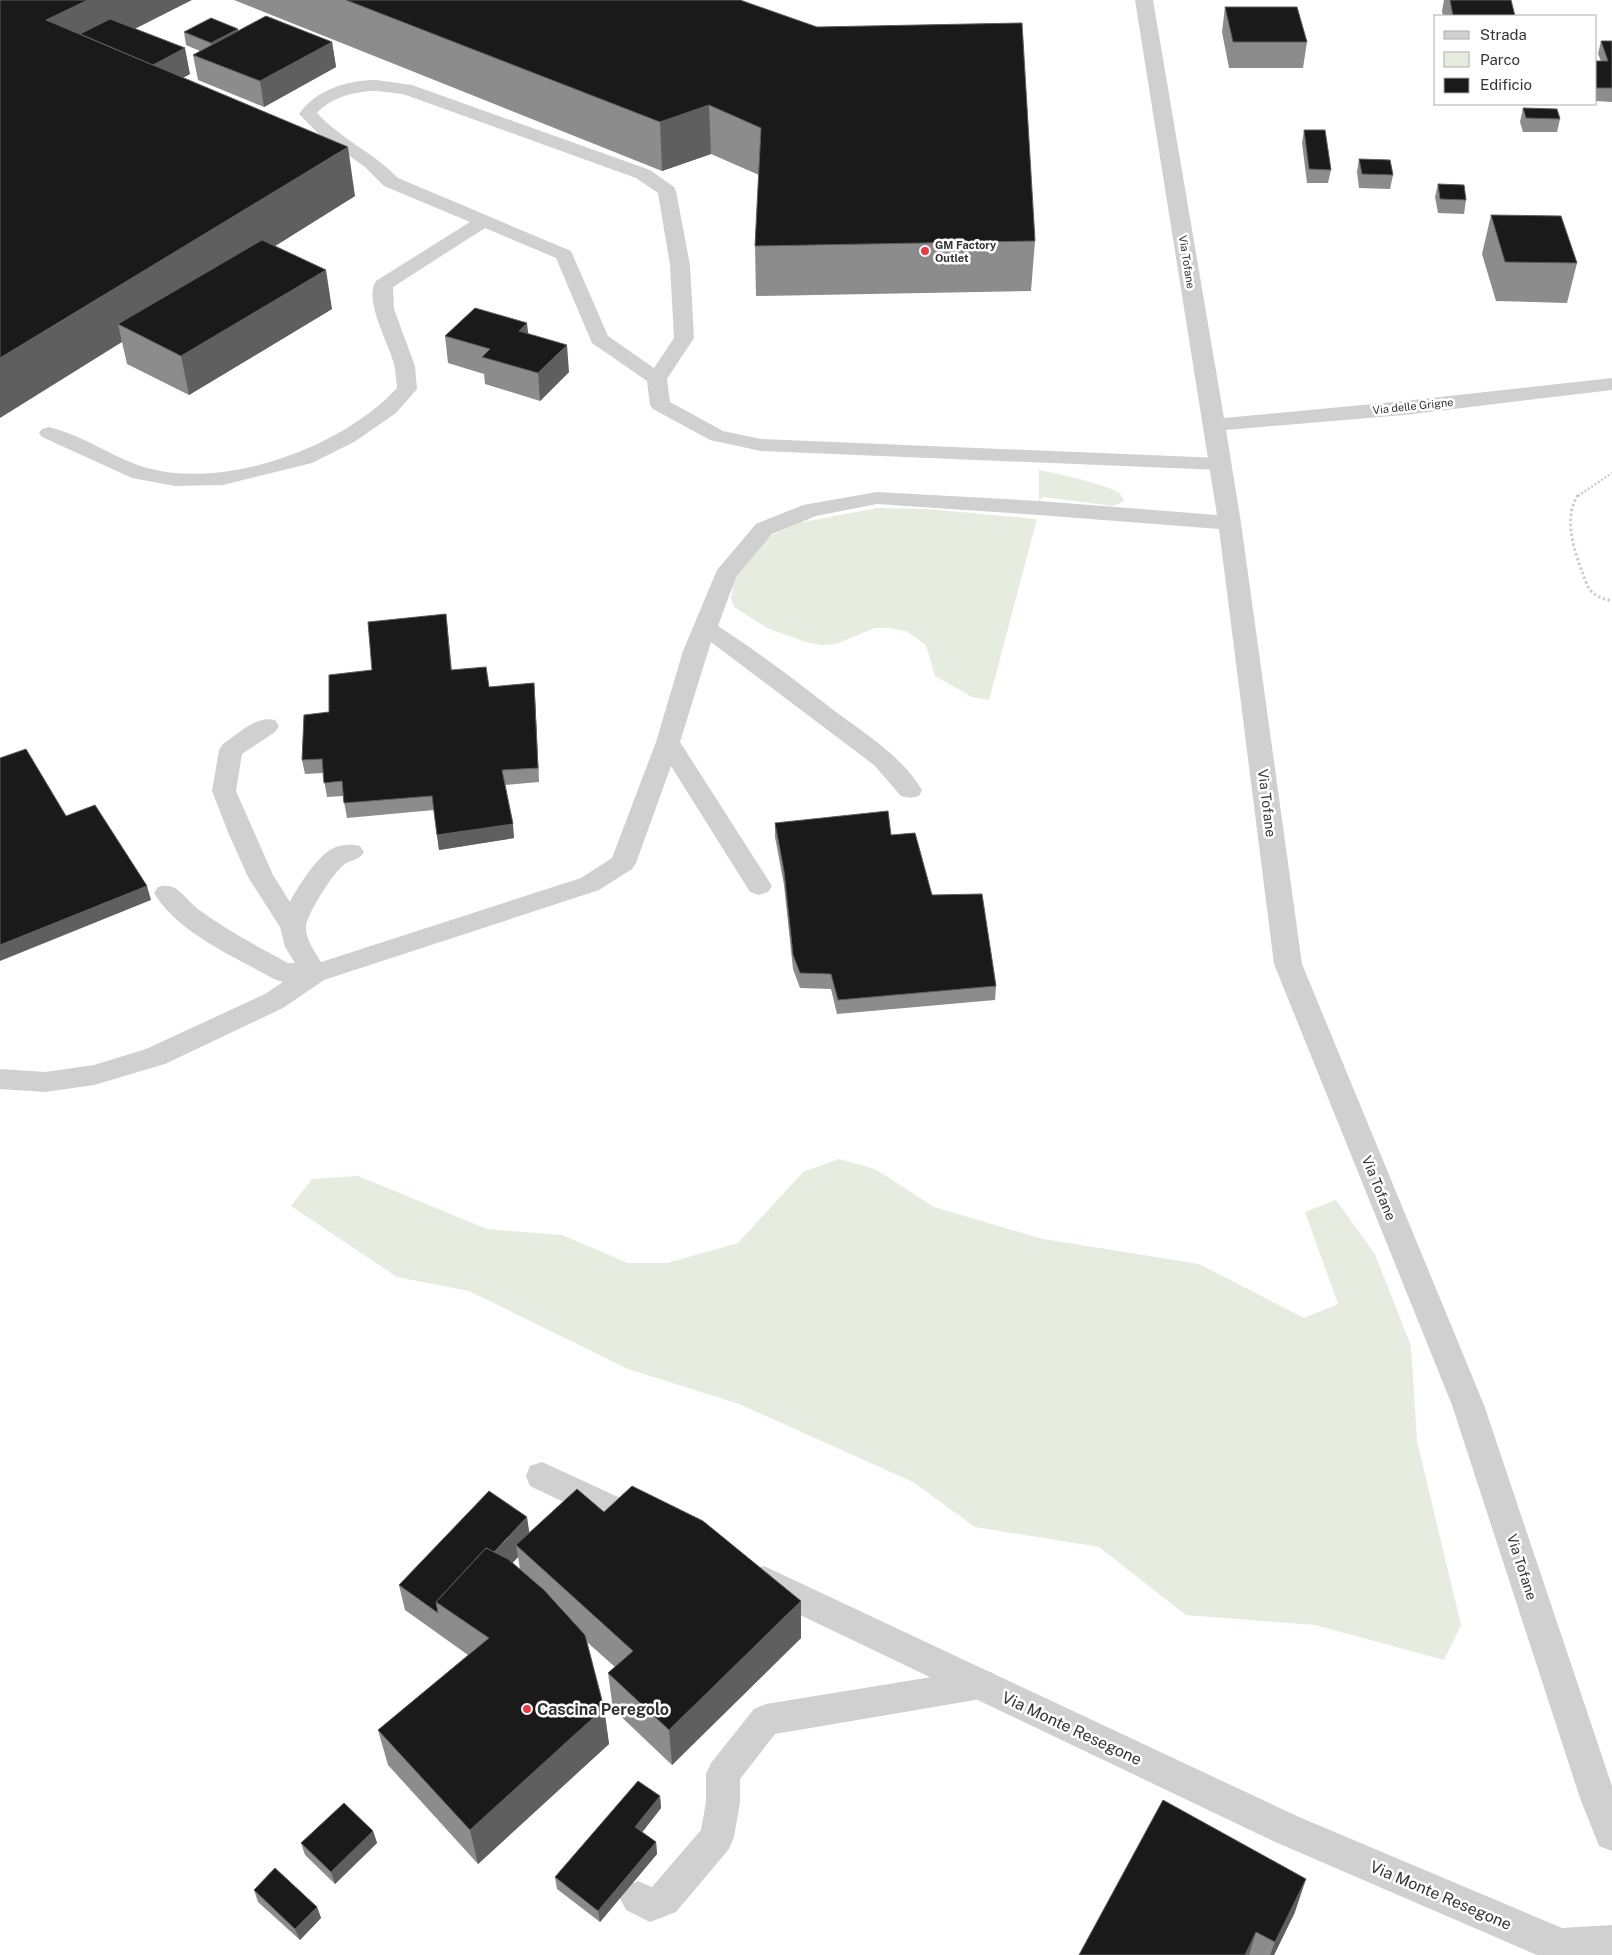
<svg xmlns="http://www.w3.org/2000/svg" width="1612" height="1955" font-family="'Public Sans',sans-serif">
<rect width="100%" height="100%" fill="#fff"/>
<g fill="#e6ecdf">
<path d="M1039 470C1053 473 1112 485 1120 494 1122 496 1123 499 1124 501L1113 506 1043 497 1039 501Z"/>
<polygon points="877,508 927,509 1037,519 989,700 972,697 935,676 926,645 906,631 890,628 875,628 836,644 821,645 806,642 767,628 734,607 731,598 734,579 766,539 776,533 798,523"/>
<polygon points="839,1159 875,1169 934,1207 1043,1239 1199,1264 1304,1318 1338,1304 1305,1212 1336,1200 1375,1254 1411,1346 1417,1441 1461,1625 1444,1660 1315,1625 1186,1615 1099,1547 975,1527 913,1482 739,1404 628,1369 469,1291 397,1277 291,1206 312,1179 358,1176 487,1229 562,1235 628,1263 667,1263 738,1243 803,1172"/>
</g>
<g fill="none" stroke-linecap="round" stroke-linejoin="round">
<polyline stroke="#cdcdcd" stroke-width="2.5" stroke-dasharray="2 2" stroke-linecap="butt" points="1578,496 1612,473"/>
<path stroke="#cdcdcd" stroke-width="3" stroke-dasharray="2.5 2.5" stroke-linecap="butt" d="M1578 495C1563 517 1574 551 1583 574 1585 579 1587 587 1591 591 1597 597 1604 599 1612 601"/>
<g fill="#d0d0d0" fill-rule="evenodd">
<path d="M376 80 412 85 650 170 674 187 676 191 690 265 694 338 667 379 670 402 723 431 761 439 1220 458 1228 459 1231 464 1228 469 1220 470 761 451 710 440 653 409 650 405 647 381 592 343 556 258 485 228 393 287 394 309 415 366 417 389 396 413 354 442 312 463 223 485 175 486 132 478 42 437 39 433 42 429 49 427C83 435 113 458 147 468 226 490 343 447 397 388 396 380 396 372 394 364 389 344 363 299 376 281L470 222 384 186 365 167 320 135 299 114C315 90 348 80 376 80ZM376 91 403 94 636 178 658 193 670 265 674 338 654 368 608 336 571 251 398 178C374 153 341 139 317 113 331 97 356 91 376 91Z"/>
<path d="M877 492 1039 501 1047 503 1050 508 1047 513 1039 515 877 504 816 516 772 534 736 577 718 626C758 652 795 680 832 709 864 733 901 755 922 790L919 796 910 798 901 796 874 765 711 642 680 742 772 886 768 892 759 895 750 892 671 766 636 863 632 869 599 890 324 980 283 1008 165 1064 94 1085 45 1092 0 1089V1069L45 1072 94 1065 146 1049 265 994 283 982 274 979C235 957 178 933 154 893L158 887C177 881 184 898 198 909 226 930 257 946 288 963H295L285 947 280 927 248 877 228 832 212 791 219 750 223 744C238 734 256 715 275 720L279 726 275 732 242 754 236 791 273 875 290 902C296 889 315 861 326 853 334 845 350 843 360 846L364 852C358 861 352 859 345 864 334 871 307 914 306 926 305 939 315 952 321 962L581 878 612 858 656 742 683 651 717 570 756 524 803 505Z"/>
<polygon points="981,1669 993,1673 998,1684 993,1695 981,1699 775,1734 740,1779 740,1802 734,1837 729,1849 676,1912 650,1922 626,1910 620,1898 626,1886 638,1881 652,1887 701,1830 706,1802 706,1774 711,1763 754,1709 766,1704"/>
</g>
<g fill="#d0d0d0" fill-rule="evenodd">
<polygon points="1135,0 1153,0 1224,418 1404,401 1612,378 1612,390 1404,415 1226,430 1241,523 1302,964 1484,1405 1612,1786 1612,1851 1599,1846 1580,1798 1452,1405 1274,964 1219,529 1039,515 1031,513 1028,508 1031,503 1039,501 1217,515"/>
<polygon points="542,1462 653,1513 658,1523 653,1533 641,1538 629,1533 530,1486 526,1476 530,1466"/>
<polygon points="764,1566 1299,1817 1562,1928 1612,1925 1612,1955 1537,1955 1273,1841 752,1592 747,1581 752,1570"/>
</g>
</g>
<g fill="#8c8c8c" fill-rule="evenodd">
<polygon points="0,0 135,29 190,74 183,78 355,196 275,246 332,309 189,395 127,364 122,342"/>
<polygon points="234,0 740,0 1035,241 1031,291 756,296 755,246 759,175 711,154 662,171"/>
<polygon points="1444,0 1450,0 1515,16 1443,16 1442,11"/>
<polygon points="1225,7 1307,42 1303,68 1229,68 1222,32"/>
<polygon points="238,29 238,31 332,42 336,67 264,107 198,80 193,55 200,51 186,45 184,32"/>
<polygon points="1601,41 1612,41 1612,102 1596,101 1596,61 1601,61 1598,54"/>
<polygon points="1523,108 1560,119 1557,132 1523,132 1520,122"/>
<polygon points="1304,130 1331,170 1328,183 1307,183 1302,143"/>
<polygon points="1359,159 1393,175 1390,189 1359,188 1357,172"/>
<polygon points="1438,184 1466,200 1464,214 1438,213 1435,197"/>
<polygon points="1491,215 1577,263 1567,303 1496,301 1482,254"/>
<polygon points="528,334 569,372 540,401 485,384 484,374 448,363 445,336"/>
<polygon points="446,614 452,670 489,687 534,683 535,698 539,782 505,785 514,838 439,850 434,810 347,818 343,796 327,797 323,773 305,774 302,760 329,712 372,670"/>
<polygon points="775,823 891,835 996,986 995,1000 837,1014 831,989 800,988 793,969 784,885 775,837"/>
<path d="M604 1512 801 1638 672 1765 613 1709 608 1673 615 1667 587 1642 604 1708 609 1744 478 1864 388 1765 378 1730 468 1655 405 1610 399 1585 529 1532ZM518 1557 520 1569 512 1563Z"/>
<polygon points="660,1796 661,1808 642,1832 656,1842 657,1854 600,1922 557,1889 555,1877"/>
<polygon points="373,1831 377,1843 335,1884 305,1855 301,1843"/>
<polygon points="254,1890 317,1907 321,1918 300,1940 258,1902"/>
<polygon points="1295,1912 1274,1955 1079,1955"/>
</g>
<g fill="#5f5f5f">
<polygon points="88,0 192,0 99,47 46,20"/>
<polygon points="238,29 240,42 213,56 211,43"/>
<polygon points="332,42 336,67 264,107 260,81"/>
<polygon points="185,48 190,74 154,93 149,67"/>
<polygon points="709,105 711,154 662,171 660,122"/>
<polygon points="348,147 355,196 136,333 118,324 122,342 0,418 0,358"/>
<polygon points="326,270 332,309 189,395 181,356"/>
<polygon points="527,323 530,350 519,331"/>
<polygon points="567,345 569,372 540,401 538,373"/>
<polygon points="534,683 535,698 539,782 538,768"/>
<polygon points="513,824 514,838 439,850 437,835"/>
<polygon points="147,886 151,900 0,961 0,945"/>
<polygon points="527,1517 531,1543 516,1545 518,1557 461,1619 444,1607"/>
<polygon points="801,1601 801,1638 672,1765 669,1730"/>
<polygon points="604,1708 609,1744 478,1864 470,1830"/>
<polygon points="660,1796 661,1808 637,1839 635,1827"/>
<polygon points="373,1831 377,1843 335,1884 331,1872"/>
<polygon points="656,1842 657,1854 600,1922 598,1911"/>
<polygon points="1306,1879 1295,1912 1274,1955 1270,1955 1275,1942"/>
<polygon points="317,1907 321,1918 300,1940 295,1929"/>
<polygon points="1256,1932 1249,1955 1245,1955"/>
</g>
<g fill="#1a1a1a" stroke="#5f5f5f">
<polygon points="0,0 88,0 46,20 348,147 0,358"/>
<polygon points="346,0 740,0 817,27 1022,23 1035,241 755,246 761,128 709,105 660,122"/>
<polygon points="1450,0 1511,0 1515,16 1453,16"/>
<polygon points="1225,7 1297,7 1307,42 1233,42"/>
<polygon points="266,16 332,42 260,81 193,55"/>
<polygon points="211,18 238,29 211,43 184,32"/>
<polygon points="110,19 185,48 153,65 80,34"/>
<polygon points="1601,41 1612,41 1612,88 1596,88 1596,61 1608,61"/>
<polygon points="1523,108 1557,109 1560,119 1526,118"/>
<polygon points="1304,130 1325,130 1331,170 1309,169"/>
<polygon points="1359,159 1390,160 1393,175 1362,174"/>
<polygon points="1438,184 1464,185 1466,200 1440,199"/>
<polygon points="1491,215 1561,216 1577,263 1505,262"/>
<polygon points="262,240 326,270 181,356 118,324"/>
<polygon points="475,308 527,323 519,331 567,345 538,373 482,357 490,349 445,336"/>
<polygon points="446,614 451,670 486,667 489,687 534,683 538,768 502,770 513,824 437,835 432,796 344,803 342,781 324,783 322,759 302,760 304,715 329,712 329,675 372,670 368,622"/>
<polygon points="26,749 66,816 95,805 147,886 0,945 0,758"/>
<polygon points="888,811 891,835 915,833 932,895 982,894 996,986 838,1000 831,974 800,973 793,955 784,871 775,823"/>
<polygon points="632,1486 703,1521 801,1601 669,1730 608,1673 633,1651 516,1545 577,1489 604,1512"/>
<polygon points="489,1491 527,1517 494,1552 486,1548 436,1602 438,1613 399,1585"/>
<polygon points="486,1548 508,1559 544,1590 585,1635 604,1708 470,1830 378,1730 489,1638 436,1602"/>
<polygon points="638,1781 660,1796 635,1827 656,1842 598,1911 555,1877"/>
<polygon points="1163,1800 1306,1879 1275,1942 1256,1932 1245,1955 1079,1955"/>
<polygon points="344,1803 373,1831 331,1872 301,1843"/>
<polygon points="275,1868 317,1907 295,1929 254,1890"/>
</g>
<g fill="#e63946" stroke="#fff" stroke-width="2">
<circle cx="925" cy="251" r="5"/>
<circle cx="527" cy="1709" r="5"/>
</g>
<g text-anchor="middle" stroke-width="5" stroke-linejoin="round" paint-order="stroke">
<g font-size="11" font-weight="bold" fill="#333" stroke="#fff" text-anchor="start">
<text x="935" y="249">GM Factory<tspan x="935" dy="13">Outlet</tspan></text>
</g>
<g font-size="11" fill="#333" stroke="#fff">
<text transform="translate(1187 262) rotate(81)" y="4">Via Tofane</text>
<text transform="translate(1413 406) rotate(-6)" y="4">Via delle Grigne</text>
</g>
<g font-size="14" fill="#333" stroke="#fff">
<text transform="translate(1267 803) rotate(83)" y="5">Via Tofane</text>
<text transform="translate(1379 1188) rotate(68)" y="5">Via Tofane</text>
<text transform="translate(1522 1567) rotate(72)" y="5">Via Tofane</text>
</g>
<g font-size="16" font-weight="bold" fill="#333" stroke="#fff" text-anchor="start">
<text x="537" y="1715">Cascina Peregolo</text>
</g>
<g font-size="16" fill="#333" stroke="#fff">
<text transform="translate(1072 1728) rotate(25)" y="6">Via Monte Resegone</text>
<text transform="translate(1441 1895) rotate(23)" y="6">Via Monte Resegone</text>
</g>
</g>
<rect x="1434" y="15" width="162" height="90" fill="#ffffff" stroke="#adadad"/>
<rect x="1444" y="31" width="25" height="8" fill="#d0d0d0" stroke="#adadad"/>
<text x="1480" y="40" font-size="15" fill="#333333">Strada</text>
<rect x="1444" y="52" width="25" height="15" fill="#e6ecdf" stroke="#adadad"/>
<text x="1480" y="65" font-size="15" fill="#333333">Parco</text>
<rect x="1444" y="78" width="25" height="15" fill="#1a1a1a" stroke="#adadad"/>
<text x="1480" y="90" font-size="15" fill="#333333">Edificio</text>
</svg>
